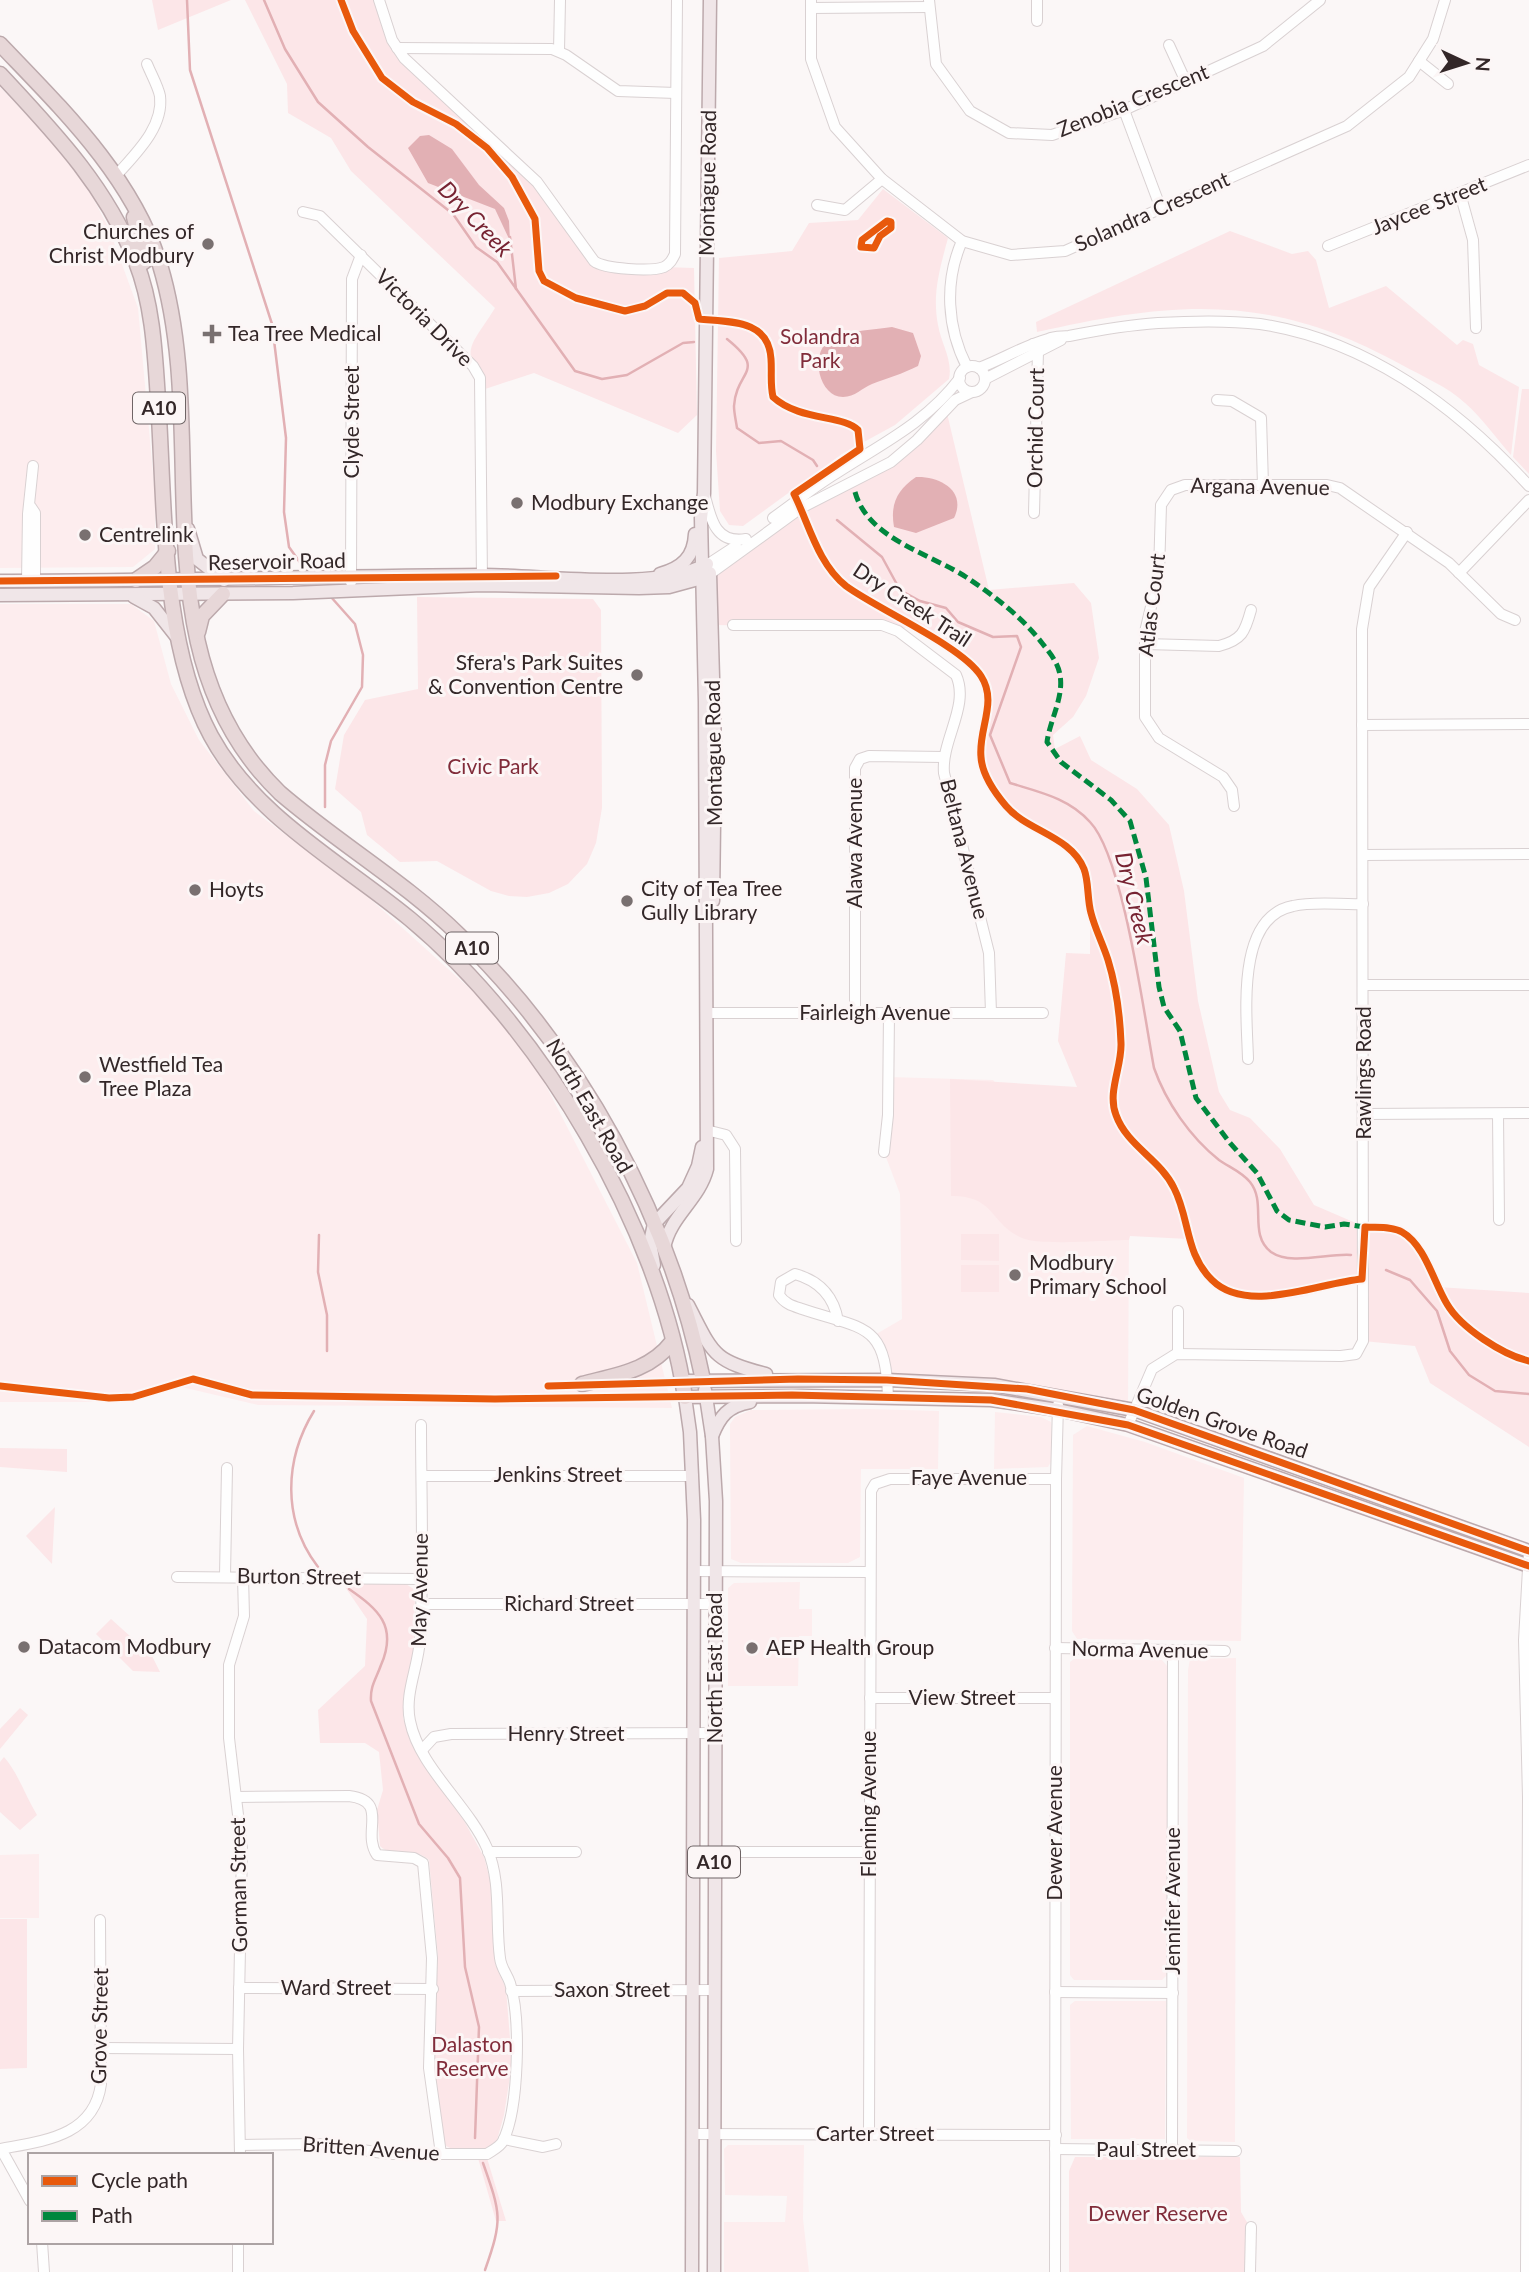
<svg xmlns="http://www.w3.org/2000/svg" width="1529" height="2272" font-family="Lato,sans-serif">
<rect width="100%" height="100%" fill="#fbf7f7"/>
<g fill="#fdedee">
<polygon points="0,87 51,141 90,192 109,229 138,308 155,496 155,549 133,567 0,568"/>
<polygon points="0,604 131,604 154,621 171,684 199,740 254,811 367,896 487,1004 541,1076 637,1263 672,1408 258,1405 173,1385 133,1400 115,1402 0,1402"/>
<polygon points="888,1077 993,1080 1129,1236 1128,1408 1060,1395 887,1380 873,1336 902,1319 900,1194 884,1152"/>
<polygon points="869,1409 939,1411 938,1469 861,1469 860,1557 848,1563 741,1563 731,1559 730,1433 730,1424 735,1417 751,1410"/>
<polygon points="995,1412 1041,1417 1051,1422 1053,1458 1048,1467 994,1469"/>
<polygon points="1087,1426 1145,1442 1244,1478 1241,1641 1077,1639 1072,1631 1073,1435"/>
<polygon points="800,1582 799,1609 812,1609 812,1636 799,1636 798,1686 728,1686 728,1588 734,1583"/>
<polygon points="1236,1658 1235,2142 1191,2141 1187,2138 1188,1670 1190,1659"/>
<polygon points="1074,1659 1162,1660 1167,1666 1167,1975 1162,1980 1074,1980 1070,1975 1070,1662"/>
<polygon points="39,1854 39,1918 0,1918 0,1855"/>
<polygon points="1075,2001 1166,2001 1165,2139 1071,2139 1070,2005"/>
<polygon points="728,2145 804,2145 803,2219 809,2272 724,2272 724,2222 785,2222 787,2196 725,2195 724,2149"/>
</g>
<g fill="#fce6e8">
<polygon points="152,0 231,0 158,30"/>
<path d="M245 0H380L392 40 513 160 599 265 694 268 697 415 678 433 534 373 482 390C461 345 471 347 495 308L351 171 331 138 288 113 287 84Z"/>
<path d="M883 189 948 238C940 268 932 294 938 325 941 343 953 360 949 379L895 425 842 454 743 526 729 525 720 511 716 451 719 258 792 251 809 223 858 220Z"/>
<path d="M1230 231 1292 254 1308 251 1316 260 1329 308 1386 286 1457 345 1463 340 1473 344 1479 365 1519 387 1511 455C1496 438 1482 418 1465 403 1448 387 1422 376 1402 365 1272 293 1177 300 1037 332L1036 322Z"/>
<polygon points="1522,389 1529,389 1529,474 1513,457"/>
<path d="M946 409 989 590 1074 583 1091 603 1099 658 1086 696 1073 717 1053 735 1055 749 1080 736 1091 760 1137 789 1169 825 1184 891 1198 1001 1219 1092 1230 1110 1250 1118 1280 1149 1314 1205 1365 1227 1397 1229 1405 1234 1423 1257 1438 1287 1529 1293V1447L1430 1383 1415 1346 1363 1341 1362 1279C1295 1302 1217 1326 1188 1239L1130 1236 1129 1240C1106 1240 1039 1246 1022 1238 989 1223 996 1196 951 1196L950 1079 1077 1087 1058 1041 1066 953 1090 954V910L1084 870 1075 856 1054 838 1008 809 984 772 981 744 989 699 981 675 971 665 915 628 713 625 710 574 770 527 891 462Z"/>
<polygon points="417,597 593,599 601,610 602,808 596,843 587,864 568,884 549,893 527,897 509,896 491,891 437,861 400,862 367,835 361,812 335,789 344,735 365,700 418,689"/>
<polygon points="961,1234 999,1234 999,1261 961,1260"/>
<rect x="961" y="1265" width="38" height="27"/>
<polygon points="0,1448 67,1449 67,1472 0,1467"/>
<polygon points="55,1507 52,1564 26,1536"/>
<path d="M343 1584H406L415 1590 414 1659 403 1698V1718L416 1753 463 1819 484 1857 491 1884 495 1963 506 1989 512 2063 504 2115 496 2144 483 2150H454L446 2146 442 2138 433 2054 438 1957 429 1860C415 1846 393 1859 380 1846L377 1810 383 1790 379 1752 365 1743H320L318 1710 365 1666 367 1619Z"/>
<polygon points="111,1619 152,1656 160,1672 133,1671 96,1634"/>
<polygon points="20,1708 28,1715 0,1749 0,1729"/>
<path d="M4 1757C18 1773 25 1795 37 1815L20 1830 0 1812V1762Z"/>
<polygon points="0,1919 27,1919 27,2068 0,2069"/>
<polygon points="1075,2157 1240,2157 1241,2212 1248,2224 1247,2272 1069,2272 1069,2171"/>
<polygon points="478,2158 487,2158 506,2221 496,2221"/>
</g>
<g fill="#e2b0b4">
<polygon points="429,135 452,149 479,185 504,208 509,221 510,241 495,209 428,183 408,148 420,136"/>
<path d="M892 327 913 333 921 356 918 366C902 374 888 378 872 384 862 388 855 397 843 397 819 397 810 354 828 342 844 330 873 330 892 327Z"/>
<path d="M916 477C940 476 967 491 954 518L916 533 894 527C890 504 897 490 916 477Z"/>
</g>
<g fill="none" stroke-linecap="round" stroke-linejoin="round">
<g stroke="#e2b0b4" stroke-width="2.5">
<polyline points="187,0 190,70 272,324 286,438 284,512 289,547 306,571"/>
<polyline points="264,0 285,49 318,102 368,147 453,214 476,247 497,262 575,371 602,379 627,375 683,343 694,342"/>
<polyline points="510,237 516,289"/>
<path d="M727 339C768 372 736 370 734 406 734 413 736 421 737 428L759 443 781 441 813 460 817 466"/>
<path d="M837 520 882 557 900 590 920 601 946 608 958 622 993 637 1017 636 1021 647 990 735 1010 783C1039 792 1069 798 1090 822 1123 856 1144 1015 1154 1068 1166 1102 1190 1137 1219 1160 1229 1167 1242 1172 1250 1182 1267 1203 1248 1234 1271 1252 1291 1266 1328 1253 1351 1255"/>
<polyline points="325,807 325,765 331,741 362,687 363,655 355,624 331,597"/>
<polyline points="319,1235 318,1272 327,1315 327,1351"/>
<polyline points="1386,1270 1410,1280 1437,1311 1450,1351 1469,1375 1495,1391 1529,1394"/>
<path d="M314 1411C284 1460 282 1520 318 1567"/>
<path d="M349 1589C378 1609 398 1626 381 1665 376 1679 370 1686 371 1701L419 1824 448 1858 460 1878 465 1967 479 2027 475 2138"/>
<path d="M483 2163C501 2214 503 2219 485 2270"/>
</g>
<defs>
<g id="minor">
<path d="M379 0 392 40 404 58 537 182 594 261C604 269 651 272 664 267 670 264 672 260 675 254L677 0"/>
<polyline points="811,0 811,59 835,127 882,179 962,241 1011,255 1065,251 1347,126 1409,77 1433,39 1445,0"/>
<polyline points="929,0 936,64 970,111 1009,133 1052,135 1124,110 1263,46 1320,0"/>
<polyline points="1037,0 1037,21"/>
<polyline points="811,8 929,7"/>
<polyline points="1169,45 1186,82"/>
<polyline points="397,48 552,49 566,55 618,91 676,93"/>
<polyline points="559,51 560,0"/>
<polyline points="1419,61 1448,84"/>
<polyline points="1124,110 1161,209"/>
<path d="M115 177C134 155 164 128 160 96 158 86 151 74 147 64"/>
<polyline points="1460,193 1473,240 1476,328"/>
<polyline points="817,205 845,210 882,179"/>
<polyline points="303,212 320,216 473,366 480,378 482,581"/>
<path d="M962 241C944 282 947 328 967 367"/>
<polyline points="1328,246 1529,165"/>
<polyline points="1033,344 1038,351 1034,513"/>
<circle cx="972" cy="379" r="13"/>
<path d="M979 368C1003 359 1023 346 1048 339 1055 336 1062 337 1069 336 1099 330 1127 325 1158 323 1192 321 1226 320 1260 324 1367 340 1458 408 1529 486"/>
<polyline points="985,379 1061,340"/>
<polyline points="1217,400 1232,401 1261,418 1263,485"/>
<path d="M705 496C711 520 716 544 746 539"/>
<polyline points="31,507 35,513 35,581"/>
<path d="M773 518C794 503 814 487 835 474 881 444 926 423 960 378"/>
<polyline points="710,563 736,546"/>
<polyline points="1459,573 1529,500"/>
<polyline points="710,574 801,508 891,462 917,440 955,400 972,392"/>
<polyline points="27,581 28,514 33,466"/>
<polyline points="351,582 352,279 361,255"/>
<path d="M733 625H882L898 631 956 675C970 706 941 740 944 773L989 953 991 1013"/>
<path d="M1145 644 1219 646C1242 640 1245 632 1251 610"/>
<polyline points="1362,725 1529,724"/>
<polyline points="1234,806 1232,790 1223,777 1159,738 1145,717 1145,632 1159,573 1161,505 1171,490 1185,485 1327,485 1340,488 1449,563 1501,614 1515,620"/>
<polyline points="1363,855 1529,854"/>
<polyline points="1364,985 1529,985"/>
<polyline points="707,1013 1043,1013"/>
<polyline points="855,1013 855,768 860,759 869,756 944,757"/>
<path d="M1248 1059C1247 1016 1235 917 1293 906 1315 901 1341 905 1363 904"/>
<polyline points="1365,1114 1529,1113"/>
<polyline points="1498,1114 1499,1220"/>
<polyline points="706,1130 726,1135 735,1149 736,1241"/>
<polyline points="884,1152 888,1115 889,1013"/>
<path d="M838 1321C834 1297 820 1281 795 1274L781 1282 779 1295C785 1304 793 1306 802 1309 865 1330 886 1322 888 1398"/>
<polyline points="1178,1354 1178,1311"/>
<polyline points="1128,1425 1152,1369 1176,1354 1341,1356 1356,1354 1363,1341 1362,629 1369,587 1407,532"/>
<polyline points="422,1476 693,1476"/>
<polyline points="693,1571 869,1572"/>
<polyline points="225,1576 227,1468"/>
<polyline points="177,1577 422,1579"/>
<polyline points="422,1604 715,1604"/>
<polyline points="1055,1648 1225,1651"/>
<polyline points="870,1698 1055,1698"/>
<polyline points="422,1750 434,1737 451,1734 715,1733"/>
<path d="M236 1797 349 1796C390 1801 361 1832 377 1855L414 1858 423 1863 432 1958 429 2068 441 2154"/>
<polyline points="488,1852 576,1852"/>
<polyline points="714,1852 869,1852"/>
<polyline points="239,1988 433,1989"/>
<polyline points="511,1991 714,1990"/>
<polyline points="1055,1992 1173,1993"/>
<polyline points="101,2048 238,2049"/>
<polyline points="869,2133 871,1491 875,1484 890,1479 1056,1479"/>
<polyline points="693,2134 1056,2135"/>
<polyline points="504,2139 543,2147 556,2144"/>
<path d="M240 2145 320 2144 390 2154H487C493 2150 500 2147 503 2141 519 2108 521 2018 510 1983 507 1974 501 1968 500 1958 495 1922 502 1883 487 1848 468 1805 419 1767 410 1721 404 1693 419 1666 420 1638 424 1567 421 1496 421 1425"/>
<path d="M0 2149C42 2141 94 2137 101 2084L100 1920"/>
<polyline points="1,2149 30,2201"/>
<polyline points="1055,2149 1236,2151"/>
<polyline points="1172,2150 1173,1651"/>
<polyline points="240,2155 238,2049 242,1849 229,1738 229,1665 244,1616 243,1576"/>
<polyline points="42,2242 44,2272"/>
<polyline points="238,2272 238,2242"/>
<polyline points="1055,2272 1056,1479 1058,1405"/>
<polyline points="1250,2272 1251,2227"/>
<polyline points="1526,2272 1528,1797 1524,1640 1529,1551"/>
</g>
<g id="major">
<polyline points="188,529 197,559 224,580"/>
<polyline points="710,573 715,748 713,901"/>
<path d="M660 574C682 568 694 557 695 534"/>
<path d="M0 581C161 581 321 576 482 575 543 575 657 592 707 564"/>
<polyline points="0,595 293,593 482,585 639,588 669,587 702,578"/>
<polyline points="134,597 154,608 176,636"/>
<path d="M664 1248C670 1216 699 1200 707 1169L705 702 701 518 704 493 710 0"/>
<polyline points="654,1265 650,1242 654,1224 688,1188 698,1166 702,1147"/>
<path d="M688 1305C713 1353 712 1361 766 1374"/>
<polyline points="682,1381 887,1380 994,1385 1134,1410 1529,1551"/>
<polyline points="705,1390 712,1436 716,1501 714,2272"/>
<path d="M712 1436C720 1416 728 1406 750 1402"/>
<polyline points="692,2272 694,1520 690,1432 685,1397 802,1396 991,1400 1058,1410 1128,1425 1529,1566"/>
</g>
<g id="highway">
<path d="M0 44C62 109 133 177 160 265 213 440 134 652 280 793 338 843 405 882 459 935 581 1053 669 1214 703 1380"/>
<path d="M0 74C54 132 107 187 136 262 153 305 155 354 158 400 165 505 161 643 211 736 255 817 341 862 410 919 542 1029 659 1226 685 1397"/>
<polyline points="134,217 145,261 138,266"/>
<polyline points="136,580 155,567 168,551"/>
<polyline points="198,632 202,616 223,594"/>
<path d="M582 1384C616 1375 650 1371 672 1342"/>
</g>
</defs>
<use href="#minor" stroke="#d9d1d2" stroke-width="12"/>
<use href="#major" stroke="#bca9ac" stroke-width="15"/>
<use href="#highway" stroke="#bca9ac" stroke-width="17"/>
<use href="#minor" stroke="#fefefe" stroke-width="10"/>
<use href="#major" stroke="#f0e6e8" stroke-width="12"/>
<use href="#highway" stroke="#e7d7d8" stroke-width="14"/>
<path stroke="#00873e" stroke-width="5" stroke-dasharray="10 5" stroke-linecap="butt" d="M855 492C868 539 929 553 966 577 993 595 1022 617 1042 643 1049 652 1058 662 1060 675 1064 697 1050 720 1047 742L1061 762 1111 800 1130 821 1146 878 1159 987 1164 1007 1180 1031 1196 1098 1230 1143 1257 1173 1277 1211 1289 1220 1325 1227 1344 1224 1365 1227"/>
<defs>
<g id="cycleway">
<path d="M341 0 353 31 382 78 413 102 456 124 487 148 512 177 535 219 539 271 544 281 576 298 625 311 645 306 667 293H683L695 303 699 319C729 322 769 319 771 359 772 373 770 384 773 397 799 421 844 415 858 430L860 449 794 494C809 524 818 564 846 586 877 609 962 646 981 676 998 702 978 729 981 757 982 775 995 793 1006 806 1027 831 1071 836 1084 869 1089 882 1087 899 1091 913 1095 929 1103 944 1108 960 1116 986 1120 1016 1121 1043 1122 1067 1107 1092 1116 1115 1127 1146 1160 1159 1174 1188 1190 1219 1185 1254 1212 1280 1247 1315 1318 1283 1362 1279L1365 1227C1376 1228 1392 1226 1402 1232 1425 1245 1434 1283 1447 1304 1461 1328 1503 1355 1529 1361"/>
<polygon points="887,221 891,222 891,228 880,236 874,248 861,247 862,240"/>
<polyline points="0,581 556,576"/>
<polyline points="0,1386 109,1398 133,1397 193,1379 252,1395 495,1399 792,1395 991,1400 1128,1425 1529,1566"/>
<polyline points="548,1386 798,1379 887,1380 1027,1389 1134,1410 1529,1551"/>
</g>
</defs>
<use href="#cycleway" stroke="#fcf6f6" stroke-width="11"/>
<use href="#cycleway" stroke="#e8590c" stroke-width="7"/>
</g>
<g fill="#797070" stroke="#fcf6f6" stroke-width="2.5">
<circle cx="208" cy="244" r="7"/>
<path d="M208.5 323.5h7v7h7v7h-7v7h-7v-7h-7v-7h7z"/>
<circle cx="517" cy="503" r="7"/>
<circle cx="85" cy="535" r="7"/>
<circle cx="637" cy="675" r="7"/>
<circle cx="195" cy="890" r="7"/>
<circle cx="627" cy="901" r="7"/>
<circle cx="85" cy="1077" r="7"/>
<circle cx="1015" cy="1275" r="7"/>
<circle cx="24" cy="1647" r="7"/>
<circle cx="752" cy="1648" r="7"/>
</g>
<g text-anchor="middle" stroke-width="6" stroke-linejoin="round" paint-order="stroke">
<g fill="#fcf6f6" stroke="#6f6566" stroke-width="2">
<rect x="133" y="392.5" width="52" height="31" rx="5"/>
<rect x="446" y="932.5" width="52" height="31" rx="5"/>
<rect x="688" y="1846.5" width="52" height="31" rx="5"/>
</g>
<g font-size="19" font-weight="bold" fill="#332728">
<text x="159" y="415">A10</text>
<text x="472" y="955">A10</text>
<text x="714" y="1869">A10</text>
</g>
<g font-size="21" fill="#332728" stroke="#fcf6f6">
<text transform="translate(1133 101) rotate(-22)" y="7">Zenobia Crescent</text>
<text transform="translate(708 183) rotate(-89)" y="7">Montague Road</text>
<text transform="translate(1429 206) rotate(-22)" y="7">Jaycee Street</text>
<text transform="translate(1152 212) rotate(-24)" y="7">Solandra Crescent</text>
<text transform="translate(424 318) rotate(45)" y="7">Victoria Drive</text>
<text transform="translate(352 422) rotate(-90)" y="7">Clyde Street</text>
<text transform="translate(1036 428) rotate(-89)" y="7">Orchid Court</text>
<text transform="translate(1260 487) rotate(1)" y="7">Argana Avenue</text>
<text transform="translate(277 562) rotate(-1)" y="7">Reservoir Road</text>
<text transform="translate(912 605) rotate(33)" y="7">Dry Creek Trail</text>
<text transform="translate(1152 605) rotate(-83)" y="7">Atlas Court</text>
<text transform="translate(714 753) rotate(-91)" y="7">Montague Road</text>
<text transform="translate(855 843) rotate(-90)" y="7">Alawa Avenue</text>
<text transform="translate(964 849) rotate(76)" y="7">Beltana Avenue</text>
<text x="875" y="1020">Fairleigh Avenue</text>
<text transform="translate(1364 1073) rotate(-90)" y="7">Rawlings Road</text>
<text transform="translate(589 1106) rotate(60)" y="7">North East Road</text>
<text transform="translate(1222 1423) rotate(19)" y="7">Golden Grove Road</text>
<text x="558" y="1482">Jenkins Street</text>
<text x="969" y="1485">Faye Avenue</text>
<text transform="translate(299 1577) rotate(1)" y="7">Burton Street</text>
<text transform="translate(420 1590) rotate(-89)" y="7">May Avenue</text>
<text x="569" y="1611">Richard Street</text>
<text transform="translate(1140 1650) rotate(1)" y="7">Norma Avenue</text>
<text transform="translate(715 1668) rotate(-90)" y="7">North East Road</text>
<text x="962" y="1705">View Street</text>
<text x="566" y="1741">Henry Street</text>
<text transform="translate(869 1804) rotate(-90)" y="7">Fleming Avenue</text>
<text transform="translate(1055 1833) rotate(-90)" y="7">Dewer Avenue</text>
<text transform="translate(239 1885) rotate(-91)" y="7">Gorman Street</text>
<text transform="translate(1173 1901) rotate(-90)" y="7">Jennifer Avenue</text>
<text x="336" y="1995">Ward Street</text>
<text x="612" y="1997">Saxon Street</text>
<text transform="translate(100 2026) rotate(-89)" y="7">Grove Street</text>
<text x="875" y="2141">Carter Street</text>
<text transform="translate(371 2149) rotate(4)" y="7">Britten Avenue</text>
<text x="1146" y="2157">Paul Street</text>
</g>
<g font-size="21" fill="#332728" stroke="#fcf6f6" text-anchor="start">
<text x="194" y="239" text-anchor="end">Churches of<tspan x="194" dy="24">Christ Modbury</tspan></text>
<text x="228" y="341">Tea Tree Medical</text>
<text x="531" y="510">Modbury Exchange</text>
<text x="99" y="542">Centrelink</text>
<text x="623" y="670" text-anchor="end">Sfera's Park Suites<tspan x="623" dy="24">&amp; Convention Centre</tspan></text>
<text x="641" y="896">City of Tea Tree<tspan x="641" dy="24">Gully Library</tspan></text>
<text x="209" y="897">Hoyts</text>
<text x="99" y="1072">Westfield Tea<tspan x="99" dy="24">Tree Plaza</tspan></text>
<text x="1029" y="1270">Modbury<tspan x="1029" dy="24">Primary School</tspan></text>
<text x="38" y="1654">Datacom Modbury</text>
<text x="766" y="1655">AEP Health Group</text>
</g>
<g font-size="21" fill="#812c3a" stroke="#fcf6f6">
<text x="820" y="344">Solandra<tspan x="820" dy="24">Park</tspan></text>
<text x="493" y="774">Civic Park</text>
<text x="472" y="2052">Dalaston<tspan x="472" dy="24">Reserve</tspan></text>
<text x="1158" y="2221">Dewer Reserve</text>
</g>
<g font-size="23" font-style="italic" fill="#772332" stroke="#fcf6f6">
<text transform="translate(475 219) rotate(46)" y="8">Dry Creek</text>
<text transform="translate(1134 898) rotate(76)" y="8">Dry Creek</text>
</g>
</g>
<rect x="28" y="2153" width="245" height="91" fill="#fcf6f6" stroke="#aca3a4" stroke-width="2"/>
<rect x="42" y="2176" width="35" height="10" fill="#e8590c" stroke="#aca3a4" stroke-width="2"/>
<text x="91" y="2188" font-size="21" fill="#332728">Cycle path</text>
<rect x="42" y="2211" width="35" height="10" fill="#00873e" stroke="#aca3a4" stroke-width="2"/>
<text x="91" y="2223" font-size="21" fill="#332728">Path</text>
<g transform="translate(1466 63) rotate(94)" stroke="#fcf6f6" stroke-width="5" paint-order="stroke">
<path d="M0-5L12 26L0 18L-12 26Z" fill="#332728"/>
<text y="-10" font-size="19" font-weight="bold" text-anchor="middle" fill="#332728">N</text>
</g>
</svg>
